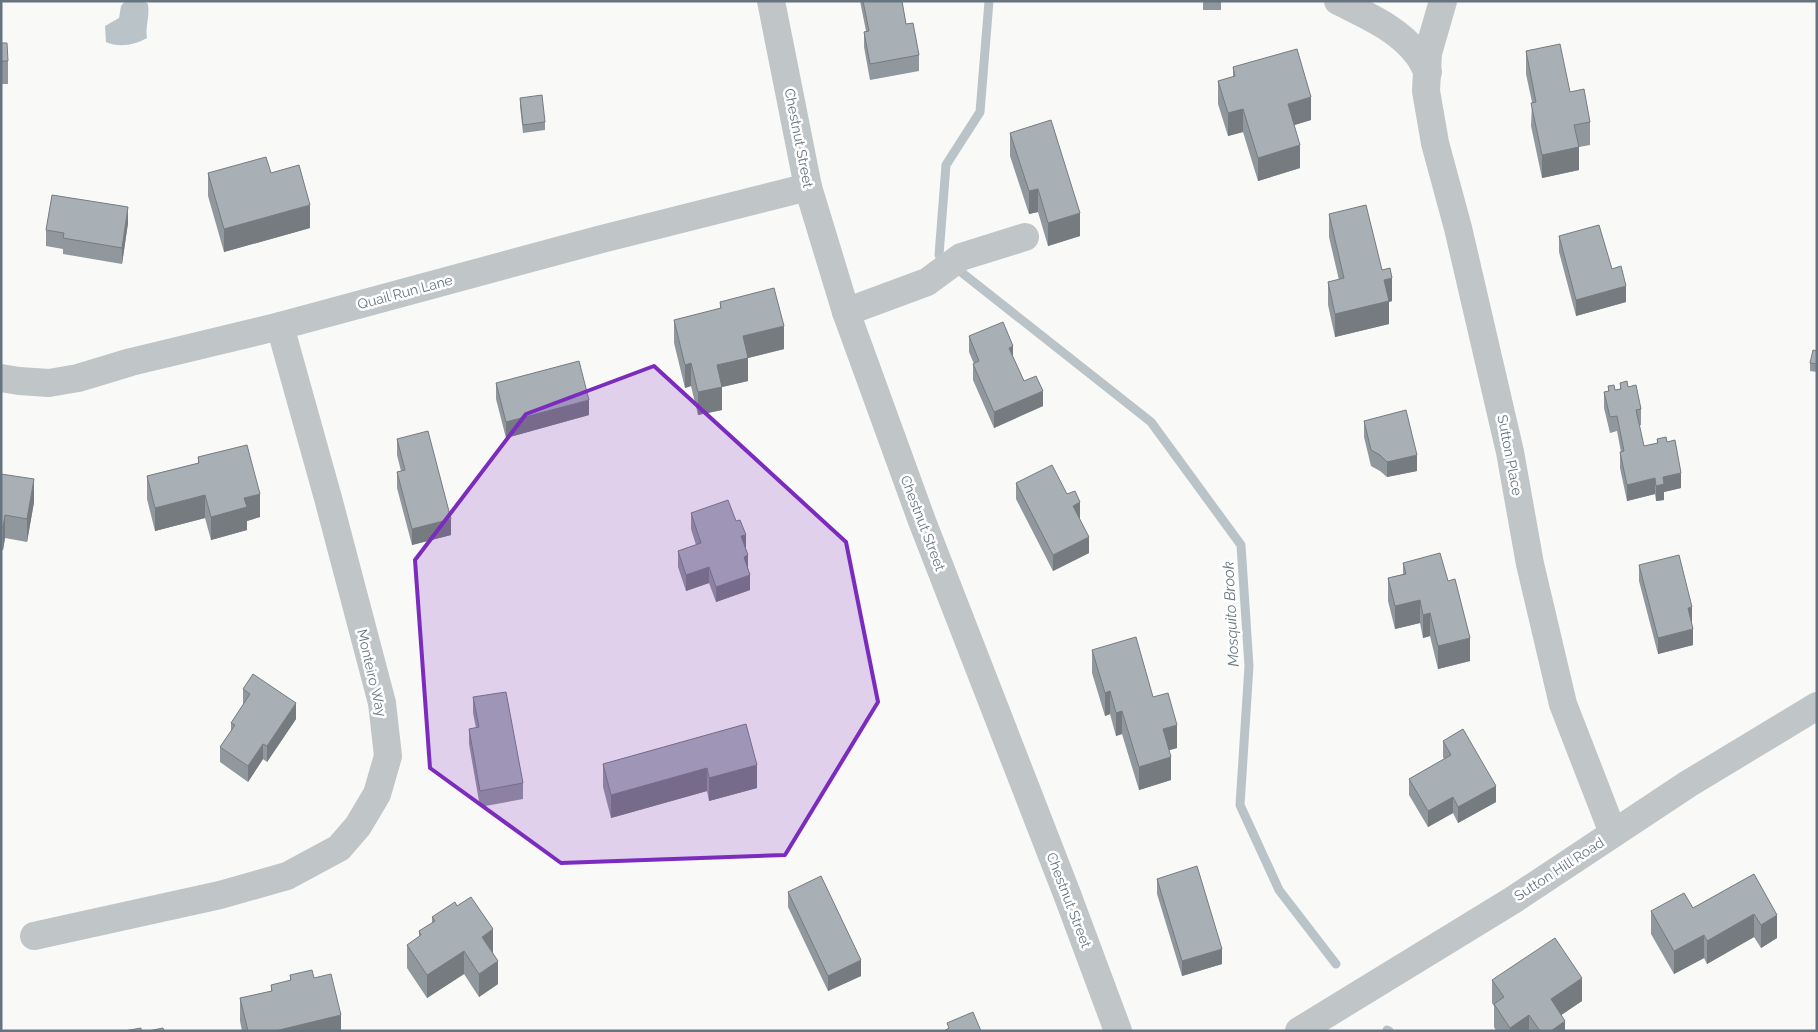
<svg xmlns="http://www.w3.org/2000/svg" width="1818" height="1032" font-family="Raleway,sans-serif">
<rect width="100%" height="100%" fill="#f9f9f7"/>
<path fill="#bac4c8" d="M125 1H144L148 4C150 17 145 26 147 38 135 45 119 48 106 42L105 26 119 18 121 6Z"/>
<g fill="none" stroke-linecap="round" stroke-linejoin="round">
<g stroke="#bac4c8" stroke-width="9">
<polyline points="939,255 946,165 980,112 989,1"/>
<polyline points="956,268 1151,422 1241,545 1249,666 1240,805 1279,890 1336,964"/>
<polyline points="1387,1030 1389,1031"/>
</g>
<g stroke="#c0c5c8" stroke-width="28">
<polyline points="771,1 808,187 846,312 922,521 1067,894 1118,1031"/>
<path d="M1338 1C1366 15 1399 29 1418 55 1422 60 1424 66 1428 72"/>
<polyline points="1443,1 1428,53 1426,91 1435,143 1458,228 1510,452 1530,564 1563,704 1613,833"/>
<polyline points="846,312 927,282 961,257 1025,237"/>
<polyline points="1,378 19,381 49,383 78,378 131,362 280,326 598,240 808,187"/>
<polyline points="34,936 220,895 287,876 339,848 358,826 377,794 388,756 382,703 328,498 280,326"/>
<polyline points="1299,1031 1513,900 1688,784 1817,706"/>
</g>
</g>
<g fill="#90979d">
<polygon points="860,1 902,1 906,24 919,55 919,71 870,80 864,47 864,32 866,31"/>
<rect x="1203" y="1" width="18" height="9"/>
<polygon points="1,43 8,61 8,84 1,84"/>
<polygon points="1526,51 1570,92 1590,122 1590,145 1579,147 1579,170 1542,178 1531,126 1532,102 1526,74"/>
<polygon points="1233,67 1311,120 1294,125 1300,168 1258,181 1243,132 1228,136 1218,104 1218,81 1233,77"/>
<polygon points="520,98 545,122 545,130 523,133 520,106"/>
<polygon points="1010,133 1080,236 1048,246 1038,212 1029,214 1010,156"/>
<polygon points="208,173 271,173 310,228 224,252 208,196"/>
<polygon points="1329,214 1382,270 1392,301 1389,302 1389,324 1335,337 1328,305 1328,282 1339,280 1329,237"/>
<polygon points="128,223 122,264 63,254 63,249 46,246 46,230"/>
<polygon points="1559,236 1612,269 1626,302 1576,316 1559,252"/>
<polygon points="720,302 784,349 748,358 748,381 722,387 722,410 698,415 691,386 685,388 674,343 674,320 720,309"/>
<polygon points="969,336 1013,357 1024,381 1043,406 994,428 973,380 973,364 974,364 969,352"/>
<polygon points="1817,351 1817,372 1810,371 1810,363"/>
<polygon points="496,383 589,415 506,438 496,399"/>
<polygon points="1620,383 1628,387 1641,409 1641,425 1639,426 1644,446 1657,443 1657,439 1681,488 1664,492 1664,500 1656,501 1655,494 1627,501 1620,468 1620,452 1621,452 1617,431 1610,433 1604,408 1604,392 1608,391 1608,386 1615,390 1620,389"/>
<polygon points="1364,421 1417,471 1387,477 1380,471 1371,466 1364,437"/>
<polygon points="397,439 451,535 412,545 397,488 397,472 401,471 397,455"/>
<polygon points="198,457 260,517 247,521 247,530 211,540 205,518 155,531 147,499 147,476 198,463"/>
<polygon points="1,474 34,502 27,542 5,538 3,550 1,550"/>
<polygon points="1016,483 1067,494 1080,518 1079,518 1089,553 1053,571 1016,499"/>
<polygon points="691,513 746,549 750,590 716,602 709,583 686,591 678,567 678,551 696,545 691,529"/>
<polygon points="1403,563 1448,581 1470,661 1438,669 1430,636 1423,638 1420,623 1395,629 1388,601 1388,578 1403,574"/>
<polygon points="1639,565 1692,623 1693,645 1658,654 1639,581"/>
<polygon points="1092,650 1153,697 1177,748 1169,750 1171,780 1139,790 1122,734 1116,736 1110,714 1105,716 1092,673"/>
<polygon points="243,689 296,719 267,762 263,759 248,782 220,762 220,747 231,731 231,723 243,705"/>
<polygon points="473,697 523,783 523,799 480,807 469,744 469,729 476,728 473,713"/>
<polygon points="746,724 757,788 709,801 707,791 611,818 603,787 603,764"/>
<polygon points="1443,741 1496,802 1458,823 1453,813 1428,827 1409,795 1409,779 1444,759 1443,757"/>
<polygon points="1754,874 1777,938 1761,948 1754,937 1707,964 1704,958 1674,974 1651,934 1651,911 1693,908"/>
<polygon points="1157,879 1222,964 1182,976 1157,894"/>
<polygon points="788,892 861,976 828,991 788,907"/>
<polygon points="432,917 493,952 498,984 479,997 464,974 427,998 407,968 407,945 419,937 419,931 432,923"/>
<polygon points="290,975 314,978 341,1031 242,1031 240,1021 240,998 271,991 271,985 290,981"/>
<polygon points="1492,980 1582,1001 1561,1015 1565,1031 1496,1031 1494,1027 1494,1006 1492,1003"/>
</g>
<g fill="#767b7f">
<polygon points="1311,97 1311,120 1288,127 1288,104"/>
<polygon points="1243,109 1243,132 1228,136 1228,113"/>
<polygon points="1300,145 1300,168 1258,181 1258,158"/>
<polygon points="1579,147 1579,170 1542,178 1542,155"/>
<polygon points="1038,189 1038,212 1029,214 1029,191"/>
<polygon points="310,205 310,228 224,252 224,229"/>
<polygon points="128,207 128,223 122,264 122,248"/>
<polygon points="1080,213 1080,236 1048,246 1048,223"/>
<polygon points="1392,278 1392,301 1389,302 1389,324 1335,337 1335,314 1384,280"/>
<polygon points="1626,286 1626,302 1576,316 1576,300"/>
<polygon points="784,326 784,349 748,358 748,381 722,387 722,410 698,415 698,392 717,365 743,336"/>
<polygon points="1013,346 1013,362 1009,348"/>
<polygon points="691,363 691,386 685,388 685,365"/>
<polygon points="1043,391 1043,406 994,428 994,412"/>
<polygon points="589,400 589,415 506,438 506,422"/>
<polygon points="1417,455 1417,471 1387,477 1387,462"/>
<polygon points="1681,473 1681,488 1664,492 1664,500 1656,501 1656,486 1663,477"/>
<polygon points="1655,478 1655,494 1627,501 1627,485"/>
<polygon points="34,479 34,502 27,542 27,519"/>
<polygon points="260,494 260,517 247,521 247,530 211,540 211,517 244,498"/>
<polygon points="205,495 205,518 155,531 155,508"/>
<polygon points="1080,502 1080,518 1073,522 1073,506"/>
<polygon points="5,515 5,538 3,550 3,527"/>
<polygon points="451,519 451,535 412,545 412,529"/>
<polygon points="746,535 746,551 741,536"/>
<polygon points="1089,537 1089,553 1053,571 1053,555"/>
<polygon points="748,555 748,571 744,557"/>
<polygon points="709,567 709,583 686,591 686,575"/>
<polygon points="750,575 750,590 716,602 716,587"/>
<polygon points="1420,600 1420,623 1395,629 1395,606"/>
<polygon points="1692,607 1692,623 1688,624 1688,608"/>
<polygon points="1430,613 1430,636 1423,638 1423,615"/>
<polygon points="1693,629 1693,645 1658,654 1658,638"/>
<polygon points="1470,638 1470,661 1438,669 1438,646"/>
<polygon points="1110,691 1110,714 1105,716 1105,693"/>
<polygon points="296,703 296,719 267,762 267,746"/>
<polygon points="1122,711 1122,734 1116,736 1116,713"/>
<polygon points="1177,725 1177,748 1163,752 1163,729"/>
<polygon points="263,744 263,759 248,782 248,766"/>
<polygon points="1171,757 1171,780 1139,790 1139,767"/>
<polygon points="757,765 757,788 709,801 709,778"/>
<polygon points="707,768 707,791 611,818 611,795"/>
<polygon points="1496,786 1496,802 1458,823 1458,807"/>
<polygon points="1453,797 1453,813 1428,827 1428,811"/>
<polygon points="1754,914 1754,937 1707,964 1707,941"/>
<polygon points="1777,915 1777,938 1761,948 1761,925"/>
<polygon points="493,929 493,952 482,960 482,937"/>
<polygon points="1704,935 1704,958 1674,974 1674,951"/>
<polygon points="1222,949 1222,964 1182,976 1182,961"/>
<polygon points="464,951 464,974 427,998 427,975"/>
<polygon points="861,960 861,976 828,991 828,976"/>
<polygon points="498,961 498,984 479,997 479,974"/>
<polygon points="1582,978 1582,1001 1551,1022 1551,999"/>
<polygon points="341,1015 341,1031 275,1031"/>
<polygon points="1529,1015 1529,1031 1510,1031 1510,1028"/>
<polygon points="1565,1021 1565,1031 1551,1031"/>
</g>
<g fill="#a8b0b6" stroke="#767b7f">
<polygon points="863,1 902,1 906,24 913,23 919,55 870,64 864,32 869,31"/>
<polygon points="1203,1 1221,1 1221,2"/>
<polygon points="1,43 7,43 8,61 1,61"/>
<polygon points="1560,44 1570,92 1584,89 1590,122 1574,125 1579,147 1542,155 1531,103 1536,102 1526,51"/>
<polygon points="1297,49 1311,97 1288,104 1300,145 1258,158 1243,109 1228,113 1218,81 1235,76 1233,67"/>
<polygon points="542,95 545,122 523,125 520,98"/>
<polygon points="1051,120 1080,213 1048,223 1038,189 1029,191 1010,133"/>
<polygon points="266,157 271,173 299,165 310,205 224,229 208,173"/>
<polygon points="52,195 128,207 122,248 63,238 64,233 46,230"/>
<polygon points="1366,205 1382,270 1390,268 1392,278 1384,280 1389,301 1335,314 1328,282 1344,278 1329,214"/>
<polygon points="1599,225 1612,269 1621,266 1626,286 1576,300 1559,236"/>
<polygon points="774,288 784,326 743,336 748,358 717,365 722,387 698,392 691,363 685,365 674,320 721,308 720,302"/>
<polygon points="1003,322 1013,346 1009,348 1024,381 1036,376 1043,391 994,412 973,364 979,361 969,336"/>
<polygon points="1813,350 1817,351 1817,364 1810,363"/>
<polygon points="579,361 589,400 506,422 496,383"/>
<polygon points="1627,381 1628,387 1636,385 1641,409 1636,410 1644,446 1658,443 1657,439 1666,437 1667,442 1675,440 1681,473 1663,477 1664,484 1656,486 1655,478 1627,485 1620,452 1624,451 1617,416 1610,417 1604,392 1609,391 1608,386 1614,385 1615,390 1621,389 1620,383"/>
<polygon points="1406,410 1417,455 1387,462 1380,455 1371,450 1364,421"/>
<polygon points="428,431 451,519 412,529 397,472 405,470 397,439"/>
<polygon points="247,445 260,494 244,498 247,507 211,517 205,495 155,508 147,476 199,463 198,457"/>
<polygon points="1052,465 1067,494 1075,491 1080,502 1073,506 1089,537 1053,555 1016,483"/>
<polygon points="1,474 34,479 27,519 5,515 3,527 1,527"/>
<polygon points="728,500 736,521 740,520 746,535 741,536 748,555 744,557 750,575 716,587 709,567 686,575 678,551 701,543 691,513"/>
<polygon points="1440,553 1448,581 1455,579 1470,638 1438,646 1430,613 1423,615 1420,600 1395,606 1388,578 1406,574 1403,563"/>
<polygon points="1679,555 1692,607 1688,608 1693,629 1658,638 1639,565"/>
<polygon points="1136,637 1153,697 1168,693 1177,725 1163,729 1171,757 1139,767 1122,711 1116,713 1110,691 1105,693 1092,650"/>
<polygon points="253,674 296,703 267,746 263,744 248,766 220,747 235,725 231,723 250,694 243,689"/>
<polygon points="506,692 523,783 480,791 469,729 479,727 473,697"/>
<polygon points="746,724 757,765 709,778 707,768 611,795 603,764"/>
<polygon points="1463,729 1496,786 1458,807 1453,797 1428,811 1409,779 1451,755 1443,741"/>
<polygon points="1197,866 1222,949 1182,961 1157,879"/>
<polygon points="1754,874 1777,915 1761,925 1754,914 1707,941 1704,935 1674,951 1651,911 1684,893 1693,908"/>
<polygon points="821,876 861,960 828,976 788,892"/>
<polygon points="471,897 493,929 482,937 498,961 479,974 464,951 427,975 407,945 421,935 419,931 435,921 432,917 455,902 457,906"/>
<polygon points="1555,938 1582,978 1551,999 1565,1021 1551,1031 1540,1031 1529,1015 1510,1028 1494,1004 1504,997 1492,980"/>
<polygon points="312,970 314,978 331,974 341,1015 275,1031 248,1031 240,998 272,991 271,985 291,980 290,975"/>
<polygon points="973,1012 981,1031 944,1031 949,1028 947,1023"/>
<polygon points="141,1028 141,1031 124,1031"/>
<polygon points="163,1028 164,1031 148,1031"/>
</g>
<path fill="#7b2cbf" fill-opacity="0.2" stroke="#7b2cbf" stroke-width="4" stroke-linejoin="round" d="M654 366 846 542 878 702 785 855 561 863 430 768 415 560 526 414Z"/>
<g text-anchor="middle" stroke-width="5" stroke-linejoin="round" paint-order="stroke">
<g font-size="14" fill="#667480" stroke="#fff">
<text transform="translate(799 138) rotate(79)" y="5">Chestnut Street</text>
<text transform="translate(405 292) rotate(-15)" y="5">Quail Run Lane</text>
<text transform="translate(1510 455) rotate(79)" y="5">Sutton Place</text>
<text transform="translate(923 523) rotate(69)" y="5">Chestnut Street</text>
<text transform="translate(372 673) rotate(77)" y="5">Monteiro Way</text>
<text transform="translate(1559 869) rotate(-33)" y="5">Sutton Hill Road</text>
<text transform="translate(1069 900) rotate(69)" y="5">Chestnut Street</text>
</g>
<g font-size="15" font-style="italic" fill="#677981" stroke="#fff">
<text transform="translate(1231 614) rotate(-93)" y="5">Mosquito Brook</text>
</g>
</g>
<rect width="1818" height="1032" fill="none" stroke="#667480" stroke-width="5"/>
</svg>
